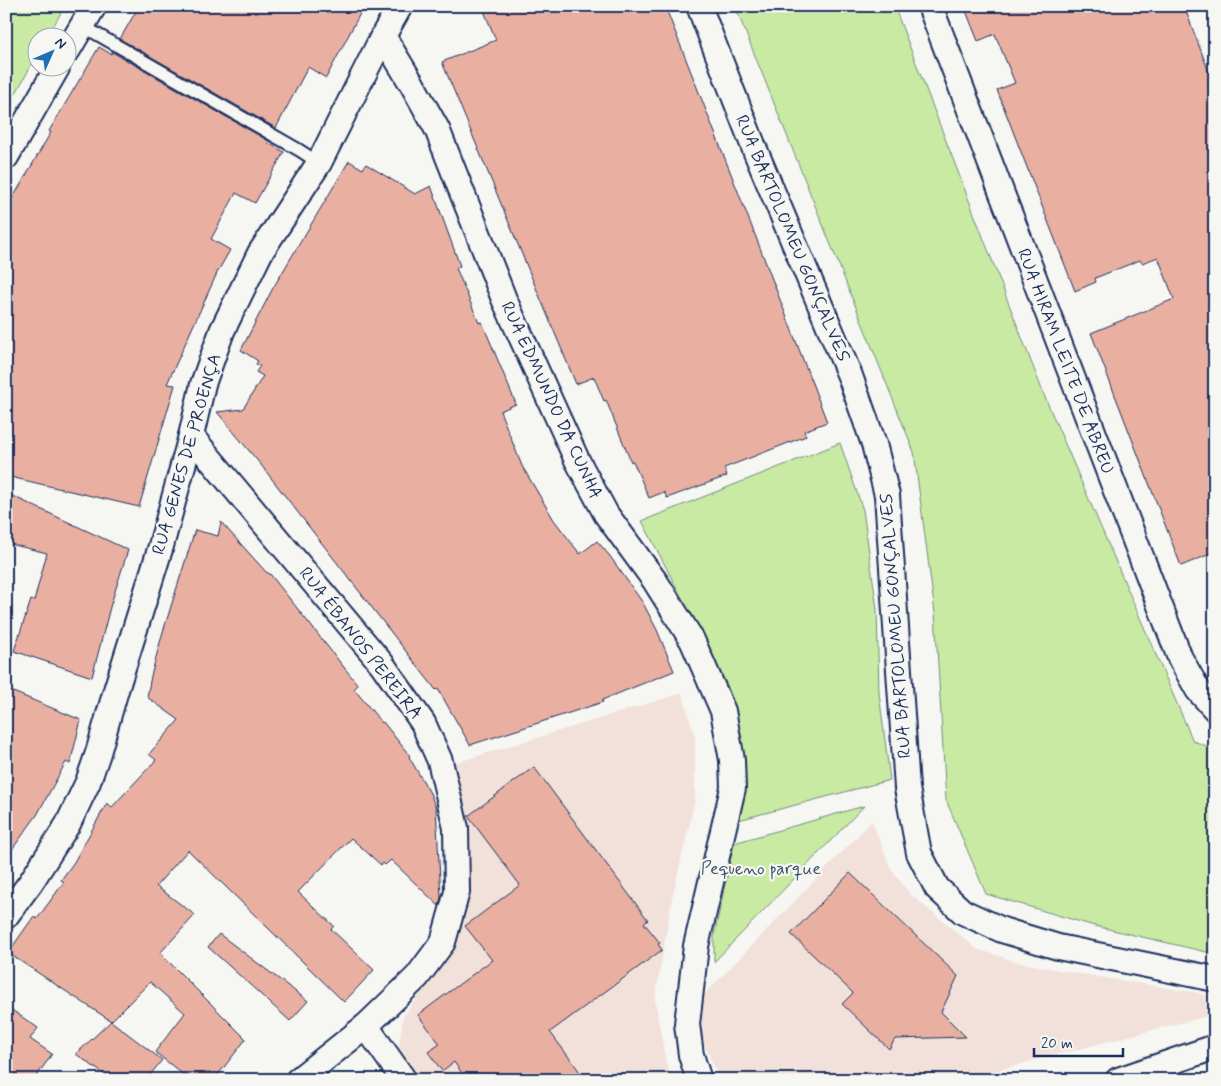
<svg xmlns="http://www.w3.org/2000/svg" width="1221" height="1086" font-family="Mynerve,sans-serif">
<rect width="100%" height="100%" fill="#f6f6f2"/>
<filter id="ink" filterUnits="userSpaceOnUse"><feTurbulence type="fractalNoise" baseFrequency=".02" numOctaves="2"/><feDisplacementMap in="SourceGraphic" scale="10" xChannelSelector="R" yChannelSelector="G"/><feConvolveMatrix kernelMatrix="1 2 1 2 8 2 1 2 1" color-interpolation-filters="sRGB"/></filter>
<g filter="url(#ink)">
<g fill="#f2e1da">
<polygon points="682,693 695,736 695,801 672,898 655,1000 666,1063 673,1080 421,1080 398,1052 403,1017 450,952 465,908 466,815 455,763"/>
<polygon points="872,821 891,869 910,894 977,949 1018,962 1075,973 1199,993 1206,996 1207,1016 959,1080 720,1080 702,1039 701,998"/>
</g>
<g fill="#c9eaa3" stroke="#728c80">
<polygon points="6,6 65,6 47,37 38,38 37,55 6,111"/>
<polygon points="735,6 894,6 1044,395 1193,741 1215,749 1215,954 1091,925 986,894 946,800 935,613 914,452"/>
<polygon points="840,443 863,510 877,609 879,693 890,780 735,821 744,770 740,731 728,687 642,521"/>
<polygon points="864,806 714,962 714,936 734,843"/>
</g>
<g fill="#e9b0a2" stroke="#1b2f5e">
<polygon points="139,6 364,6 326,78 308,67 276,128 120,39"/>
<polygon points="482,6 665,6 757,240 827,422 804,431 806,436 724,468 727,476 667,498 664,492 649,498 633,461 631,462 606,400 604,401 594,377 576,384 442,62 496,40"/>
<polygon points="964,6 1184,6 1215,88 1215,552 1181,566 1091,333 1174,299 1158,257 1142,263 1140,260 1095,278 1096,282 1075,291 997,90 1015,83 995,34 978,41"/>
<polygon points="99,47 111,54 112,52 269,141 268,143 284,152 255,203 236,193 211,239 230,250 217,273 167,384 175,385 139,507 6,476 6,210 51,132 49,131"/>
<polygon points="349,161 363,169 366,164 415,194 431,186 460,266 456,268 479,323 482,322 516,404 500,411 522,466 554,520 580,554 597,541 609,555 643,603 657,630 674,671 602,700 603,702 470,745 438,689 436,690 261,465 217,412 243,409 263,376 256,372 260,366 256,364 258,361 241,350 273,288"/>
<polygon points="6,493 128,550 110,607 92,677 14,651 31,600 34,601 47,553 6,543"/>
<polygon points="221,522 266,572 270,574 358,685 354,689 382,723 383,722 410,756 409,757 430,793 436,808 441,897 439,906 391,860 385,865 383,863 381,865 351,838 298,892 334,926 331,929 374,970 344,1002 188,850 156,886 195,915 160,953 246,1039 214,1080 190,1080 155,1052 185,1013 150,982 111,1021 8,953 34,916 37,919 64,882 61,880 74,862 107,803 112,807 156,760 149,754 179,720 147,697 151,676 162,635 195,530 218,536"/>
<polygon points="6,689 81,720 70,764 66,762 37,815 6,858"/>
<polygon points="534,767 648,920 644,923 660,943 658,944 662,950 550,1032 586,1080 467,1080 454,1062 442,1071 428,1052 440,1044 418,1015 492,960 465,926 520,885 468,816"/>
<polygon points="850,873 958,976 941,1012 966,1037 895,1039 889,1049 842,1004 853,993 791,934"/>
<polygon points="219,934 308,1001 290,1021 208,947"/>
<polygon points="6,1006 38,1028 30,1039 52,1054 34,1080 6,1080"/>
<polygon points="111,1021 162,1060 146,1080 112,1080 76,1054"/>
</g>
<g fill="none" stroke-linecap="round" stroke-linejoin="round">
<defs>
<polyline id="lane" points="81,25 299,150 319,163"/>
<g id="street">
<polyline points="699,6 755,150 850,376 874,444 887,495 907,788 919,853 937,888 963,912 1002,930 1058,947 1215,979"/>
<polyline points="930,6 1180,658 1198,690 1215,709"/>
<polyline points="383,36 412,84 437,129 504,299 577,460 606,514 655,581 692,640 723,711 732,760 733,788 696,946 687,1024 691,1055 699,1080"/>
<polyline points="68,50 94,6"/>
<polyline points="6,157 57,68"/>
<polyline points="191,436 382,664 423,723 440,761 456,828 457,892 443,942 417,977 366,1026 298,1080"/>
<polyline points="6,916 31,882 68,824 88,782 98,753 116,690 161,546 191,436 203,384 222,331 260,253 319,163 383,36 400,6"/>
<polyline points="366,1026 404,1080"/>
<polyline points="1118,1080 1215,1047"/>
</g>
</defs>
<use href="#lane" stroke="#1b2f5e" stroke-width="15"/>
<use href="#street" stroke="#1b2f5e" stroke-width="28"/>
<use href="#lane" stroke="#f6f6f2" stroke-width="11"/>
<use href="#street" stroke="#f6f6f2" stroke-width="24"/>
</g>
</g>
<g text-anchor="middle" stroke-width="4.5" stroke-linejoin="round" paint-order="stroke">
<g font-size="18" fill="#1b2f5e" stroke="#f6f6f2">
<text transform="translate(793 238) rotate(67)" y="6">RUA BARTOLOMEU GONÇALVES</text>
<text transform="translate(1066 361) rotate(69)" y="6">RUA HIRAM LEITE DE ABREU</text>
<text transform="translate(552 400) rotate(65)" y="6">RUA EDMUNDO DA CUNHA</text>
<text transform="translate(186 454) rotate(-74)" y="6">RUA GENES DE PROENÇA</text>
<text transform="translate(895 626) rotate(-94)" y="6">RUA BARTOLOMEU GONÇALVES</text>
<text transform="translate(361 643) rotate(52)" y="6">RUA ÉBANOS PEREIRA</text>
</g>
<g font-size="18" fill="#3e546c" stroke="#f6f6f2">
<text x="761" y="874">Pequeno parque</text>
</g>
</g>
<rect width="1221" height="1086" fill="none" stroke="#f6f6f2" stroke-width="25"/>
<rect x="12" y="12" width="1196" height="1061" fill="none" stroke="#1b2f5e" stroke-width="2" filter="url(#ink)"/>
<g transform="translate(52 52) rotate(45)"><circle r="24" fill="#f6f6f2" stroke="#9ea6b7"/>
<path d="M0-4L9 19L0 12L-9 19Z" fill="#1f6fb2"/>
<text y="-8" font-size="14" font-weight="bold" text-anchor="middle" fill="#1b2f5e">N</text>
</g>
<path d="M1034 1048v8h89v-8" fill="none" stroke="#1b2f5e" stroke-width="2.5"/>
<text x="1041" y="1048" font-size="15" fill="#1b2f5e" stroke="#f6f6f2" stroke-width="4" paint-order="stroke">20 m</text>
</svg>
